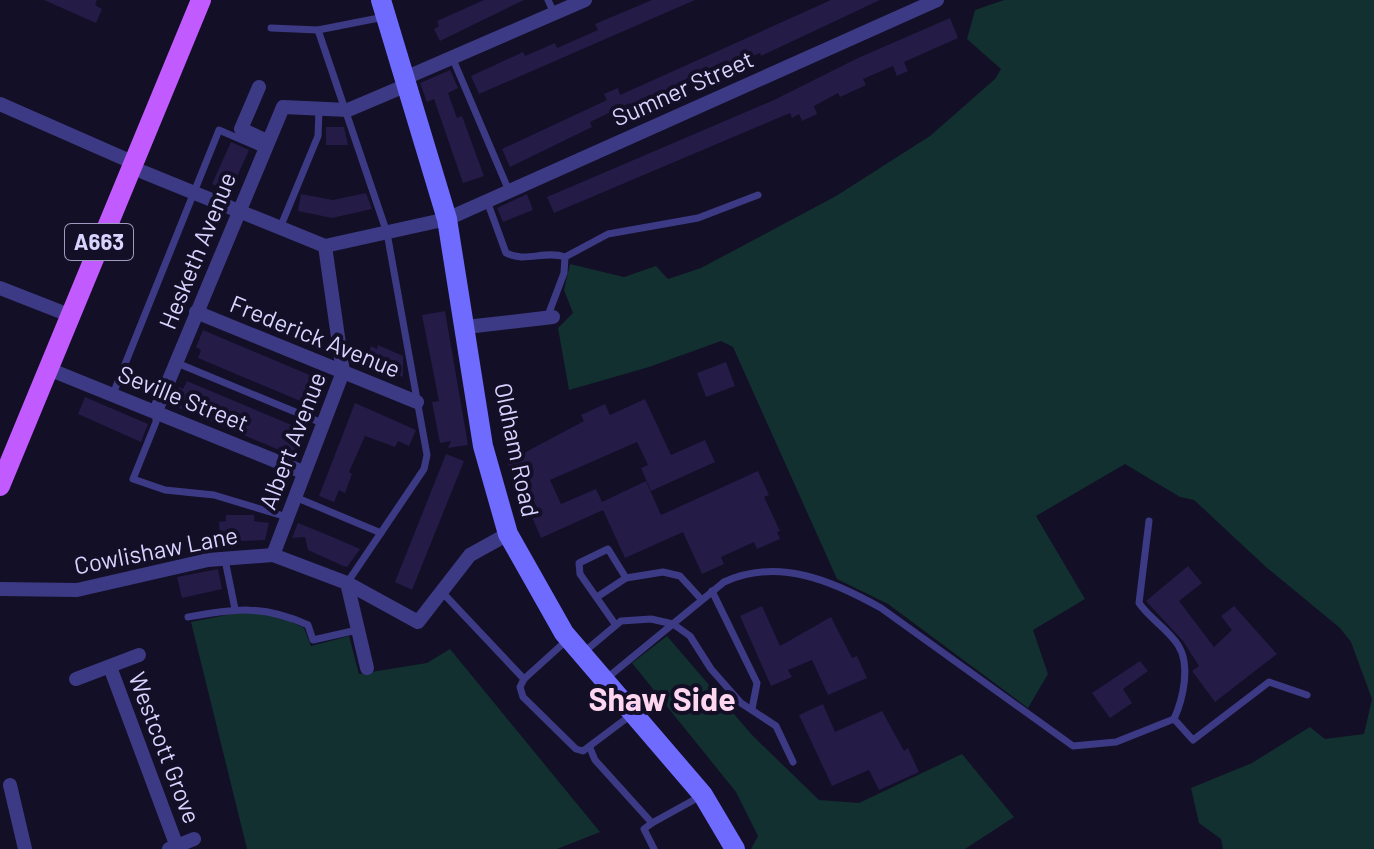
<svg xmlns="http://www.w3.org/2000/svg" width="1374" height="849" font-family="Barlow,sans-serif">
<rect width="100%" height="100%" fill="#130f26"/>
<g fill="#12302f">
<polygon points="1004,0 1374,0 1374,849 1223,849 1221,839 1199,823 1191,788 1252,763 1310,727 1325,739 1364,734 1372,699 1351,642 1340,628 1266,567 1194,500 1180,497 1125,464 1036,516 1085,599 1033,630 1048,674 1028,708 888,604 837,579 733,347 721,341 649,367 569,390 558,328 573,313 564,290 570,264 624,277 656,266 668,279 701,268 836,196 930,136 995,79 1001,69 967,39 975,10"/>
<polygon points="246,611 283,618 304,628 311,646 349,636 359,674 427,663 450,649 600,832 557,849 247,849 191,622"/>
<polygon points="667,636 752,735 819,800 859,803 962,754 1014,817 965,849 751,849 758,836 736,792 632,663"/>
</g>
<g fill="#241b47">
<polygon points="44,0 97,0 95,5 102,9 96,23"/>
<polygon points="484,0 524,0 440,41 434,29 439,26 437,21"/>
<polygon points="652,0 695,0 479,94 471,76 523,52 525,56 555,43 557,48 598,30 595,24"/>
<polygon points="831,0 880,0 761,56 760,53 729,66 727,60 686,79 688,84 650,101 633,109 630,103 590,122 592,127 510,167 502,149 607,100 604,94 618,88 620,95"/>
<polygon points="950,18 958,38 904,62 908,71 897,76 893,66 863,79 866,85 840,97 838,93 814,106 817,114 802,121 799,114 792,118 790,113 554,213 547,197 774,100 858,58"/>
<polygon points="450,70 458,88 448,93 457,118 462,116 484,176 463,183 434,99 427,102 420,83"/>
<polygon points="326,127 344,127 348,145 326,145"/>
<polygon points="231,142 249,150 230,192 212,184"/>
<polygon points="366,193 372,209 332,218 298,211 301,194 333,200"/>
<polygon points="527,194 533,210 503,222 497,208"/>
<polygon points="445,311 468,445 448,448 451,441 440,443 438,433 432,402 439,401 422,315"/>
<polygon points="203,330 326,382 319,399 316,398 312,406 198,358 201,350 196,347"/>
<polygon points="378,345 403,356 403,377 372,364 373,360 367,358 371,346 377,349"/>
<polygon points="726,362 735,386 706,397 697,373"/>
<polygon points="187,381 301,429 298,437 303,439 296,457 172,405 179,387 183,389"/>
<polygon points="85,397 148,424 141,442 78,414"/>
<polygon points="645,399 671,455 705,440 715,462 651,491 641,468 648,465 637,442 550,480 561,504 596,489 602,502 646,481 661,515 758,471 769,495 764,497 780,531 777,532 780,539 757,549 754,542 721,557 724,564 702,574 683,532 625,558 603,510 541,538 532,517 539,513 525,481 518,484 507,462 584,421 581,415 605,404 610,415"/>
<polygon points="355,403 416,430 409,446 398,441 395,447 365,436 349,472 352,474 345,493 339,490 334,502 319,496"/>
<polygon points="446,454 464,461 412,590 395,582"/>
<polygon points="226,515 254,515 254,521 269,523 265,540 220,542 219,522 226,521"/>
<polygon points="298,523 330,536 360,549 347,567 341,565 308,550 305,537 292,538"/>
<polygon points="1188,566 1202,583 1179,601 1214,647 1232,630 1221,616 1234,606 1277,654 1215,702 1192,671 1199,666 1183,641 1146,601"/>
<polygon points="218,569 222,589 182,598 177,577"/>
<polygon points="762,606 780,646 831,617 852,658 857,656 867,678 828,695 812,660 788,670 792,677 771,686 740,616"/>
<polygon points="1140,661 1148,671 1123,689 1132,703 1110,718 1092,693"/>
<polygon points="823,704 835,732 882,711 904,751 908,748 919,772 879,790 869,770 832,786 799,715"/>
</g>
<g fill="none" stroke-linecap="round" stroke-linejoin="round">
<g stroke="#3d3a85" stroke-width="7">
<polyline points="548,0 554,13"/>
<polyline points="271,28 318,30 384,17"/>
<polyline points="318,30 387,233 427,455 424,469 347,583"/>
<polyline points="452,57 509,191"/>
<path d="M487 201 506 253C524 263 546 250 565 257"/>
<polyline points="280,228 318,136 319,110"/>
<polyline points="565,257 608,234 698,218 758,195"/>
<polyline points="547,318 564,273 565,257"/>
<polyline points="177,363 322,423"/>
<polyline points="113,394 219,130 263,149"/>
<polyline points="156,413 156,422 133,479 165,490 214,495 287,517"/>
<polyline points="295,497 381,533"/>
<path d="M1149 521 1139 603C1150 619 1168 629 1178 645 1191 665 1183 699 1174 719"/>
<polyline points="225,560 235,609"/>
<polyline points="441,591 524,679"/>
<polyline points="712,591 757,683 752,709"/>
<polyline points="597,597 626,578 663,572 680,576 701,599"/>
<path d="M188 617C235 609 262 604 308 625L313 640 357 630"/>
<polyline points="615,624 580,574 579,563 608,549 626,578"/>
<polyline points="567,640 524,679 520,687 523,697 576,749 583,751 631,715"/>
<polyline points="584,652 621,621 651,619 673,624 690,636 711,669 741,703 776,726 793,762"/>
<path d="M607 678 724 582C778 557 833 581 881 608L1073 746 1116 742 1174 719 1193 740 1269 682 1307 695"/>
<polyline points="590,748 595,760 652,823 701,796"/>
<polyline points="652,823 644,829 654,849"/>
</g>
<g stroke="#3d3a85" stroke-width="14">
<polyline points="405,78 585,0"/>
<polyline points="259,87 241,129 267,141"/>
<polyline points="0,104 132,162"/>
<polyline points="143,172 325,246 447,219 937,0"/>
<polyline points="0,288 69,315"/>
<polyline points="196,312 417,402"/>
<polyline points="466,327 553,317"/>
<polyline points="46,368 303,472"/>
<polyline points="156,411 283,107 348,110 407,85"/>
<polyline points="273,555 343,372 325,246"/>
<polyline points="347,583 367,668"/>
<polyline points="0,589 77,590 208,560 273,555 347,583 418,622 470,555 508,534"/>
<polyline points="110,667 176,844"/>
<polyline points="76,679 139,655"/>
<polyline points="10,785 25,849"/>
<polyline points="169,849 194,839"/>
</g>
<polyline stroke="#6f6bff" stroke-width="20" points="381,0 447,219 483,446 508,534 564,633 703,795 735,849"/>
<polyline stroke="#c25bff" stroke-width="20" points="0,486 201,0"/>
</g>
<g text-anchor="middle" stroke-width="8" stroke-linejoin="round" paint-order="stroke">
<rect fill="#130f26" stroke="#9e99be" stroke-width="2" x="65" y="224" width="68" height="36" rx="6"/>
<g font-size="22" font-weight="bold" fill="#d9d4ff">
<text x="99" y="250">A663</text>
</g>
<g font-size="24" fill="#d9d4ff" stroke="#130f26">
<text transform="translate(683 89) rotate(-24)" y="8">Sumner Street</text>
<text transform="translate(198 251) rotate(-68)" y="8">Hesketh Avenue</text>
<text transform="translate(315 337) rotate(22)" y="8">Frederick Avenue</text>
<text transform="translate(183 399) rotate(22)" y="8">Seville Street</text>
<text transform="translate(293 441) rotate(-69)" y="8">Albert Avenue</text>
<text transform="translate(516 450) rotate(78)" y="8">Oldham Road</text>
<text transform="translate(156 551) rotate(-11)" y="8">Cowlishaw Lane</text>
<text transform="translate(164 748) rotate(69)" y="8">Westcott Grove</text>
</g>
<g font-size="32" font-weight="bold" fill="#ffd6f0" stroke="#130f26">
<text x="662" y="711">Shaw Side</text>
</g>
</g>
</svg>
